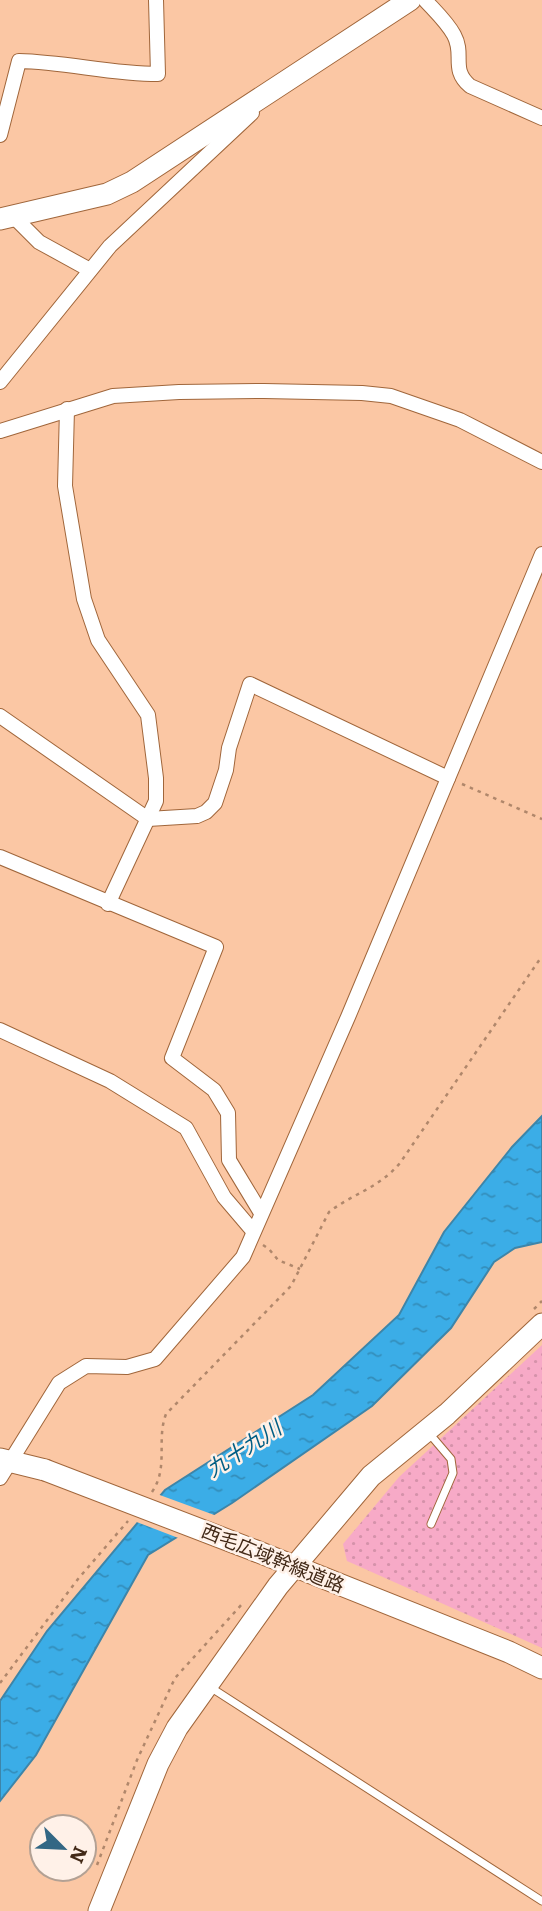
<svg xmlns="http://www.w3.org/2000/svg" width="542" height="1911" font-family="Literata,'Noto Sans JP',serif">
<defs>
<pattern id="park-dots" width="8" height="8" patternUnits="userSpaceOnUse" patternTransform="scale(1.75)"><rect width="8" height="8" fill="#f7aac7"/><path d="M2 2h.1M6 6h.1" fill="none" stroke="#d592aa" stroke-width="1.8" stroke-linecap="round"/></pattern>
<pattern id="water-ripples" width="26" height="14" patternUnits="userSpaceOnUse" patternTransform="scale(1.75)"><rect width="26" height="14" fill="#3bade7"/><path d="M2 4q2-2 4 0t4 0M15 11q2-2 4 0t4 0" fill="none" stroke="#338dba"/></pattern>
</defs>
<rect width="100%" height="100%" fill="#fbc7a4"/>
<polygon fill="url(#park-dots)" points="542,1345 542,1648 347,1561 343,1544 399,1477"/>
<polygon fill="url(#water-ripples)" stroke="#3d85a9" stroke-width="2" points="542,1116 542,1242 515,1248 494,1262 451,1328 372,1406 232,1503 148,1555 36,1755 0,1801 0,1701 47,1631 165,1490 313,1395 399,1315 444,1232 512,1147"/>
<polygon fill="#fbc7a4" points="157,1494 217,1516 181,1539 134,1521"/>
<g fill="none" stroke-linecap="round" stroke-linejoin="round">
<defs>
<g id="lane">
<polyline points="428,1432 451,1459 453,1473 431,1524"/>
<polyline points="210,1687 542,1901"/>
</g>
<g id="street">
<path d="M425 0C435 11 447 22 454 35 465 55 450 69 470 86L542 118"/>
<path d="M0 135 19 61C66 62 111 74 158 74L156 0"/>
<polyline points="13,216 39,242 90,270"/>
<polyline points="0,382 110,246 252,113"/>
<polyline points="67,409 65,486 84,599 98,640 148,715 156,778 156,801 108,904"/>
<polyline points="0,431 113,396 179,392 264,391 362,393 391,396 460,420 542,462"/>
<polyline points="0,716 148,819 197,816 206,812 215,803 226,770 229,748 250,684 448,778"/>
<polyline points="0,857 216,947 172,1058 214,1090 228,1113 229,1160 261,1213"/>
<polyline points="0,1030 110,1081 186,1128 224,1197 253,1231"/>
<polyline points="0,1478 59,1383 86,1366 127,1367 155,1359 243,1257 348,1017 542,554"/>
</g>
<g id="secondary">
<polyline points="0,219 107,194 132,182 410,0"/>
<polyline points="0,1459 45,1470"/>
<polyline points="256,1551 509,1652 542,1668"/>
<polyline points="99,1911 158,1764 177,1728 278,1586 371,1476 447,1414 542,1324"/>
</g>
</defs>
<use href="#lane" stroke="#a0663b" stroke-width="9"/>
<use href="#street" stroke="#a0663b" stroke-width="16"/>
<use href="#secondary" stroke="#a0663b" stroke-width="23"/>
<g stroke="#b0876b" stroke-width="2.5" stroke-dasharray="3.5 5" stroke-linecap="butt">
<polyline points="462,784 542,819"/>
<polyline points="263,1245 269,1249 278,1260 300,1269"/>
<polyline points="534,1309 542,1301"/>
<path d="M152 1492C169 1467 156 1440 166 1414L291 1286 329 1212C354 1193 379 1188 400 1163L542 956"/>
<polyline points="0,1683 78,1579 128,1521"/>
<polyline points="97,1865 137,1760 175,1678 243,1603"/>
</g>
<use href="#lane" stroke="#fff" stroke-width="7"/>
<use href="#street" stroke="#fff" stroke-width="14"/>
<use href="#secondary" stroke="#fff" stroke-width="21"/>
<defs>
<polyline id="secondary-bridge" points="45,1470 256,1551"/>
</defs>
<use href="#secondary-bridge" stroke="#a0663b" stroke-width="23" stroke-linecap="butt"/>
<use href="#secondary-bridge" stroke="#fff" stroke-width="21"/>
</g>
<g text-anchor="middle" stroke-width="5" stroke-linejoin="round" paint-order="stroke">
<g font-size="19" fill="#422917" stroke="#fff1e8">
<text transform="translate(273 1558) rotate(22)" y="7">西毛広域幹線道路</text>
</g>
<g font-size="21" font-style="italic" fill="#025e84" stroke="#fff1e8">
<text transform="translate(244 1449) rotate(-33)" y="7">九十九川</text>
</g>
</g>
<g transform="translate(63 1848) rotate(114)"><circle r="33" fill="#fff1e8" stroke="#b3a194" stroke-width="2"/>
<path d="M0-5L12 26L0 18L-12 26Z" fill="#336784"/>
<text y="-10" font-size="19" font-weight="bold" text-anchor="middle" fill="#422917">N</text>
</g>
</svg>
